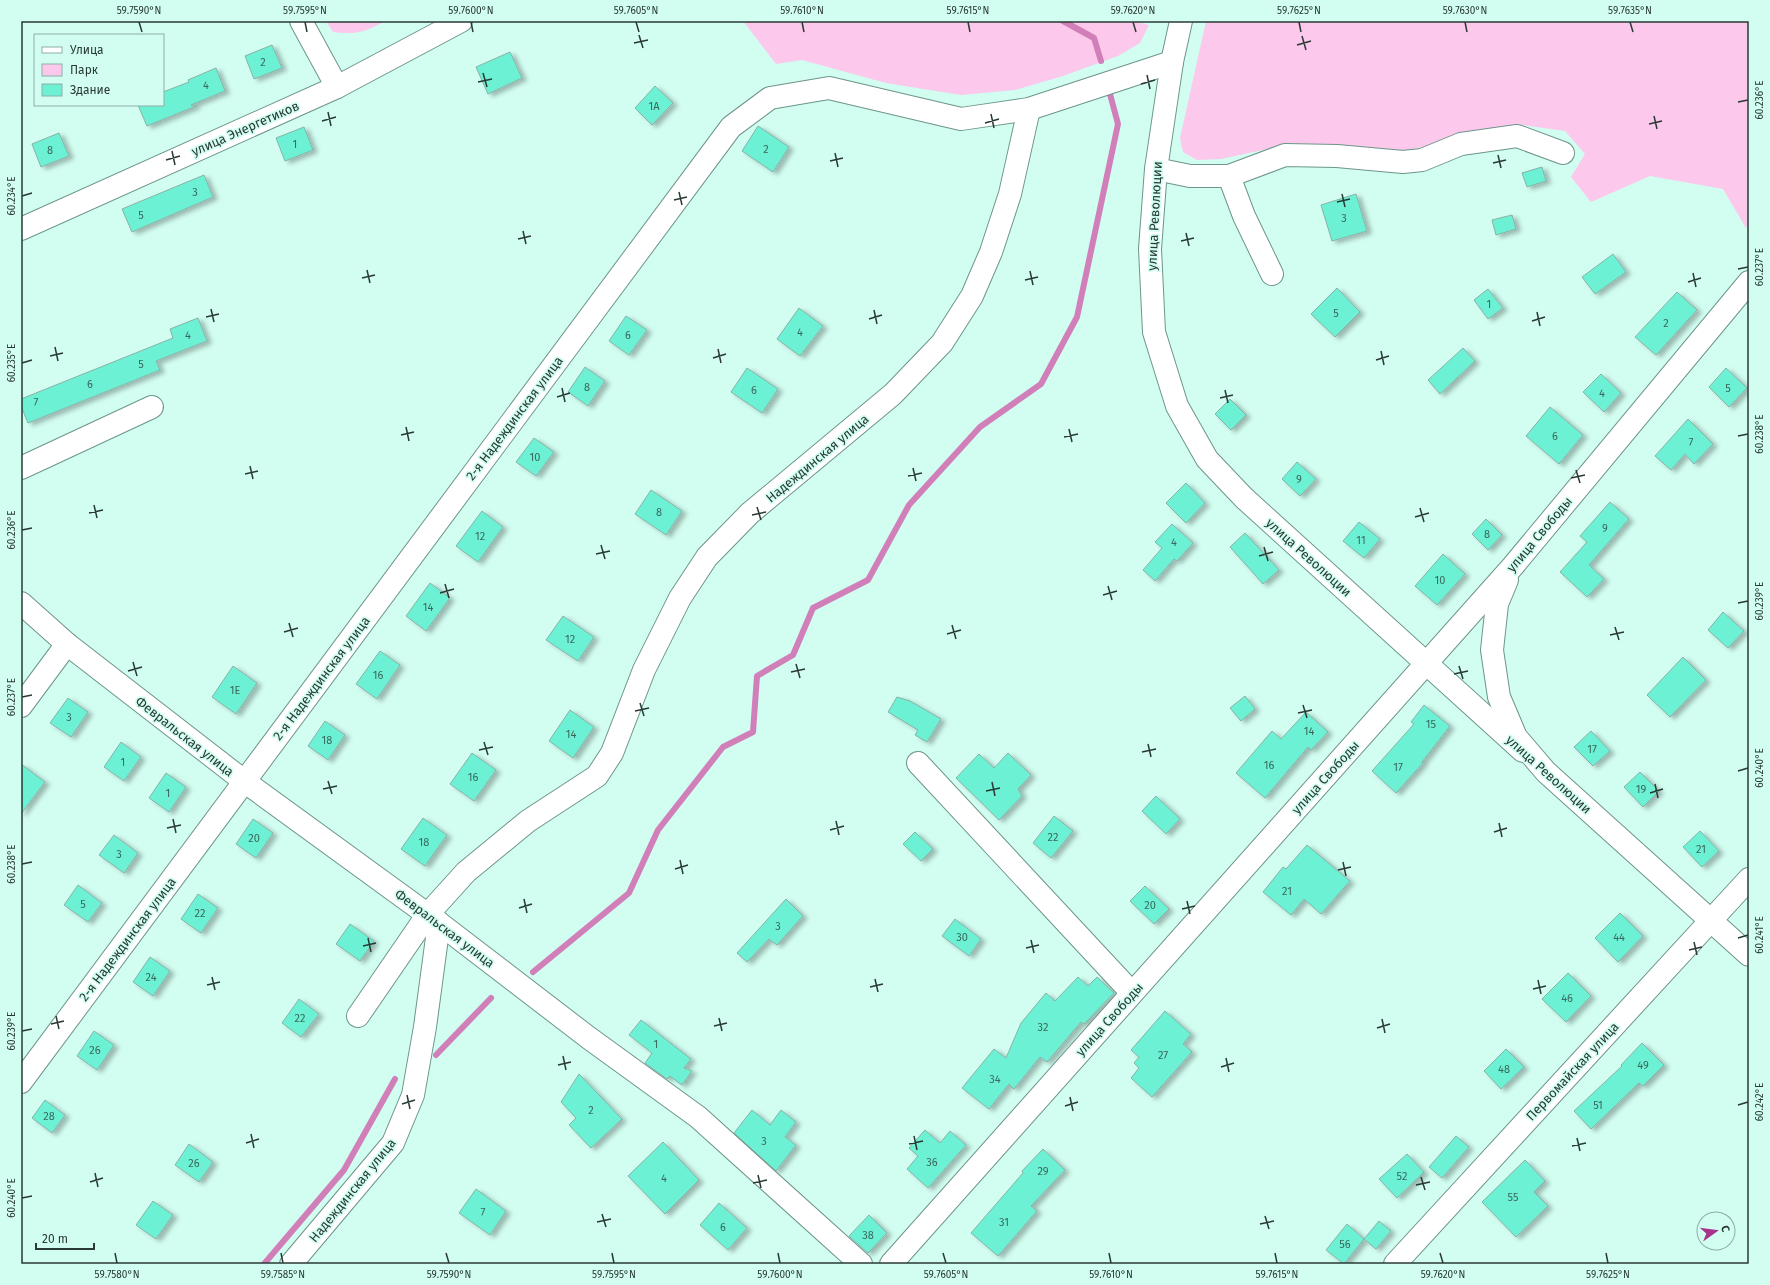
<svg xmlns="http://www.w3.org/2000/svg" width="1770" height="1285" font-family="'Fira Sans',sans-serif">
<defs>
<filter id="shadow"><feDropShadow dx="4.5" dy="2.5" stdDeviation="2" flood-color="#0004"/></filter>
</defs>
<rect width="100%" height="100%" fill="#d2fdf1"/>
<g fill="#fcc8eb">
<path d="M326 21H385C366 32 355 35 333 32Z"/>
<polygon points="743,21 1133,21 1149,25 1140,43 1118,56 1063,76 1015,90 961,95 886,83 802,60 776,64"/>
<polygon points="1206,21 1749,21 1749,224 1746,228 1723,189 1650,176 1591,202 1571,177 1585,154 1565,131 1515,124 1402,152 1286,145 1221,159 1197,160 1183,152 1180,138"/>
</g>
<g fill="none" stroke-linecap="round" stroke-linejoin="round">
<g stroke="#d17fb8" stroke-width="6">
<polyline points="1063,21 1094,38 1101,61"/>
<polyline points="533,972 629,893 658,830 723,747 753,732 757,676 793,655 813,608 868,580 909,505 980,427 1041,384 1077,317 1118,124 1110,94"/>
<polyline points="436,1055 491,998"/>
<polyline points="264,1264 344,1170 395,1079"/>
</g>
</g>
<g fill="#6df1d4" stroke="#88b1a6" filter="url(#shadow)">
<polygon points="272,45 282,68 254,79 245,56"/>
<polygon points="510,52 522,78 488,94 476,67"/>
<polygon points="216,68 225,91 191,105 196,106 147,126 138,105 163,105 163,92 189,82 188,80"/>
<polygon points="655,86 673,103 652,125 635,108"/>
<polygon points="758,126 789,147 773,172 742,151"/>
<polygon points="304,127 313,150 285,161 276,138"/>
<polygon points="59,133 69,156 41,167 32,144"/>
<polygon points="1542,167 1546,181 1527,187 1522,173"/>
<polygon points="204,175 213,197 132,232 122,209"/>
<polygon points="1356,194 1367,231 1332,241 1321,205"/>
<polygon points="1512,215 1516,229 1496,235 1492,220"/>
<polygon points="1613,254 1626,272 1595,294 1582,277"/>
<polygon points="1337,288 1360,312 1335,337 1311,314"/>
<polygon points="1488,289 1503,308 1488,319 1474,300"/>
<polygon points="1677,292 1697,310 1656,355 1635,337"/>
<polygon points="799,308 823,326 800,356 777,339"/>
<polygon points="626,316 647,330 629,355 609,341"/>
<polygon points="198,318 207,341 156,361 160,370 28,423 21,406 21,399 173,338 170,329"/>
<polygon points="1463,348 1475,361 1440,394 1428,380"/>
<polygon points="585,367 605,381 588,406 568,392"/>
<polygon points="747,368 778,389 762,413 731,392"/>
<polygon points="1726,368 1747,388 1729,407 1709,387"/>
<polygon points="1601,374 1621,393 1604,412 1583,392"/>
<polygon points="1230,399 1246,415 1231,430 1215,414"/>
<polygon points="1550,407 1583,435 1559,464 1526,436"/>
<polygon points="1688,419 1713,444 1694,464 1685,454 1671,470 1655,456"/>
<polygon points="534,438 554,452 536,476 516,462"/>
<polygon points="1297,462 1316,479 1300,496 1282,479"/>
<polygon points="1186,483 1205,503 1186,523 1166,503"/>
<polygon points="651,490 682,511 666,535 635,514"/>
<polygon points="1610,502 1629,519 1589,565 1604,579 1587,597 1560,572 1587,542 1580,536"/>
<polygon points="482,511 503,527 478,562 456,546"/>
<polygon points="1486,519 1502,535 1488,550 1472,534"/>
<polygon points="1359,522 1380,539 1364,558 1343,541"/>
<polygon points="1172,524 1193,543 1177,561 1174,559 1155,581 1143,570 1162,548 1155,542"/>
<polygon points="1245,533 1279,570 1263,584 1230,547"/>
<polygon points="1443,554 1465,574 1437,605 1415,586"/>
<polygon points="430,583 450,598 426,631 406,616"/>
<polygon points="1723,612 1744,631 1728,648 1708,630"/>
<polygon points="563,616 594,637 578,661 546,640"/>
<polygon points="380,651 400,665 377,699 356,684"/>
<polygon points="1683,657 1706,680 1670,717 1647,695"/>
<polygon points="233,666 257,683 236,714 212,697"/>
<polygon points="1245,696 1255,709 1241,721 1230,708"/>
<polygon points="897,697 910,701 941,719 927,742 915,735 918,730 888,712"/>
<polygon points="68,698 88,712 71,737 50,723"/>
<polygon points="1424,705 1450,726 1422,762 1423,763 1396,793 1372,771 1414,724 1411,722"/>
<polygon points="570,710 594,727 573,758 549,741"/>
<polygon points="1306,712 1328,732 1311,750 1308,747 1265,798 1236,773 1272,731 1281,739"/>
<polygon points="325,721 345,735 328,760 308,746"/>
<polygon points="1591,731 1610,751 1593,766 1574,747"/>
<polygon points="121,742 141,757 124,781 104,767"/>
<polygon points="472,753 496,770 474,801 450,784"/>
<polygon points="1008,753 1031,775 1018,789 1022,796 999,820 956,778 979,754 994,768"/>
<polygon points="21,764 45,782 21,814"/>
<polygon points="1640,772 1659,791 1643,807 1624,787"/>
<polygon points="166,773 186,787 169,812 149,798"/>
<polygon points="1156,796 1180,819 1166,834 1142,811"/>
<polygon points="1054,816 1073,831 1051,858 1033,843"/>
<polygon points="423,818 447,835 425,866 401,849"/>
<polygon points="253,819 273,833 256,858 236,844"/>
<polygon points="1700,831 1719,851 1702,867 1683,847"/>
<polygon points="915,832 933,849 921,861 903,844"/>
<polygon points="114,835 138,853 124,873 99,855"/>
<polygon points="1307,845 1350,881 1321,914 1304,899 1291,915 1263,892 1283,867 1286,869"/>
<polygon points="78,885 102,903 88,922 64,905"/>
<polygon points="1145,886 1169,909 1154,924 1130,901"/>
<polygon points="198,894 218,908 201,933 181,919"/>
<polygon points="786,899 803,916 777,945 769,939 747,962 737,953"/>
<polygon points="1620,913 1643,936 1618,962 1595,938"/>
<polygon points="955,919 981,939 969,956 942,936"/>
<polygon points="350,924 374,941 360,961 336,944"/>
<polygon points="150,957 170,971 153,996 133,982"/>
<polygon points="1568,973 1591,996 1566,1022 1542,999"/>
<polygon points="1078,977 1088,986 1097,977 1114,993 1084,1024 1081,1022 1047,1062 1040,1057 1014,1089 1009,1084 989,1109 962,1088 994,1049 1006,1058 1021,1023 1046,993 1055,1001"/>
<polygon points="299,999 319,1014 301,1037 282,1023"/>
<polygon points="1165,1011 1191,1034 1183,1044 1192,1052 1152,1097 1131,1078 1139,1068 1134,1063 1139,1057 1131,1050"/>
<polygon points="641,1020 691,1059 684,1068 692,1071 682,1085 670,1076 667,1079 645,1063 652,1053 629,1035"/>
<polygon points="94,1031 114,1045 97,1070 77,1056"/>
<polygon points="1642,1043 1664,1065 1643,1086 1639,1083 1591,1129 1574,1111 1622,1066 1621,1065"/>
<polygon points="1506,1049 1524,1067 1501,1089 1484,1071"/>
<polygon points="579,1074 622,1119 591,1148 569,1125 576,1118 561,1102"/>
<polygon points="45,1100 65,1115 52,1133 32,1118"/>
<polygon points="752,1110 770,1125 781,1110 796,1122 785,1137 796,1145 776,1171 734,1133"/>
<polygon points="925,1130 940,1143 950,1131 966,1145 928,1188 907,1169 918,1156 909,1148"/>
<polygon points="1456,1136 1469,1147 1442,1178 1429,1167"/>
<polygon points="663,1142 699,1180 665,1214 628,1176"/>
<polygon points="189,1144 213,1162 199,1182 175,1165"/>
<polygon points="1043,1149 1065,1170 1031,1206 1037,1211 998,1256 971,1233 1023,1173 1022,1171"/>
<polygon points="1407,1154 1424,1172 1397,1198 1379,1179"/>
<polygon points="1525,1160 1545,1181 1534,1192 1548,1206 1516,1237 1482,1202"/>
<polygon points="476,1189 506,1211 490,1235 459,1213"/>
<polygon points="153,1201 173,1215 156,1239 136,1225"/>
<polygon points="719,1203 747,1228 728,1250 700,1225"/>
<polygon points="869,1215 887,1233 868,1253 849,1236"/>
<polygon points="1379,1221 1391,1231 1376,1249 1364,1239"/>
<polygon points="1347,1224 1364,1239 1344,1264 1326,1250"/>
</g>
<g fill="none" stroke-linecap="round" stroke-linejoin="round">
<defs>
<g id="minor">
<polyline points="301,21 337,87"/>
<polyline points="1181,21 1172,62 1156,169 1150,249 1154,332 1177,406 1207,459 1244,498 1523,751"/>
<polyline points="1156,169 1190,176 1229,176 1285,155 1337,156 1403,162 1422,160 1461,144 1517,136 1563,153"/>
<polyline points="1229,176 1244,216 1272,274"/>
<polyline points="21,229 337,87 461,21"/>
<polyline points="21,468 152,407"/>
<polyline points="21,603 67,644 244,781 439,923 589,1038 698,1117 861,1264"/>
<polyline points="21,706 67,644"/>
<polyline points="918,763 1132,993"/>
<polyline points="358,1016 428,914 466,872 528,821 597,776 612,753 644,670 680,598 707,557 750,513 893,394 942,343 972,296 991,252 1010,194 1029,109"/>
<polyline points="21,1082 731,127 770,98 829,88 961,119 1029,109 1172,62"/>
<polyline points="291,1264 393,1143 413,1095 425,1027 439,923"/>
<polyline points="1395,1264 1749,879"/>
</g>
<g id="major">
<polyline points="1507,580 1497,604 1492,650 1499,697 1516,737 1546,772 1749,955"/>
<polyline points="891,1264 1513,566 1749,282"/>
</g>
</defs>
<use href="#minor" stroke="#6d958b" stroke-width="24"/>
<use href="#major" stroke="#6d958b" stroke-width="24"/>
<use href="#minor" stroke="#fff" stroke-width="22"/>
<use href="#major" stroke="#fff" stroke-width="22"/>
</g>
<path fill="none" stroke="#293a35" stroke-width="1.5" d="M139 22 142 32M305 22 307 32M471 22 473 32M636 22 639 32M802 22 804 32M968 22 970 32M1133 22 1136 32M1299 22 1301 32M1465 22 1467 32M1630 22 1633 32M639 35 643 48M1302 36 1306 50M634 43 648 40M1297 45 1311 41M483 73 487 87M1147 75 1150 89M478 82 492 79M1141 84 1155 80M1738 102 1748 100M328 112 331 126M991 114 994 128M1654 116 1657 129M322 121 336 117M985 123 999 119M1649 124 1662 121M172 151 175 165M835 153 838 167M1498 155 1501 168M166 160 180 156M830 161 843 158M1493 163 1506 160M679 192 682 205M1342 194 1345 207M22 196 32 193M674 200 687 197M1337 202 1350 199M523 231 526 244M1186 233 1189 246M518 239 531 236M1181 241 1194 238M1738 269 1748 267M367 270 370 283M1030 271 1033 285M1693 273 1696 287M362 278 375 275M1025 280 1038 277M1688 282 1701 278M211 309 214 322M874 310 877 324M1537 312 1540 326M206 317 219 314M869 319 882 315M1532 321 1545 317M55 347 58 361M718 349 721 363M1381 351 1384 365M50 356 63 353M713 358 726 354M1376 360 1389 356M22 363 32 360M562 388 565 402M1225 390 1228 403M557 397 570 393M1220 398 1233 395M406 427 409 441M1069 429 1072 442M401 435 414 432M1738 436 1748 434M1064 437 1078 434M250 466 253 479M913 468 916 481M1576 470 1580 483M245 474 258 471M908 476 922 473M1571 478 1585 475M94 505 97 518M757 507 761 520M1420 508 1424 522M89 513 103 510M752 515 766 512M1415 517 1429 513M22 530 32 528M601 545 605 559M1264 547 1268 561M596 554 610 551M1259 556 1273 552M445 584 449 598M1108 586 1112 600M440 593 454 589M1103 595 1117 591M1738 603 1748 601M289 623 293 637M952 625 956 639M1615 627 1619 640M284 632 298 628M947 634 961 630M1610 635 1624 632M133 662 137 676M796 664 800 678M1459 666 1463 679M128 671 142 667M791 672 805 669M1454 674 1468 671M22 697 32 695M640 703 644 716M1303 705 1307 718M635 711 649 708M1298 713 1312 710M484 742 488 755M1148 744 1151 757M479 750 493 747M1142 752 1156 749M1738 771 1748 768M328 781 332 794M992 782 995 796M1655 784 1658 798M323 789 337 786M986 791 1000 788M1650 793 1663 789M173 819 176 833M836 821 839 835M1499 823 1502 837M167 828 181 825M830 830 844 826M1494 832 1507 828M680 860 683 874M1343 862 1346 876M22 864 32 862M675 869 688 865M1338 870 1351 867M524 899 527 913M1187 901 1190 914M519 908 532 904M1182 909 1195 906M368 938 371 952M1738 938 1748 935M1031 940 1034 953M1694 942 1697 955M363 946 376 943M1026 948 1039 945M1689 950 1702 947M212 977 215 990M875 979 878 992M1538 980 1541 994M207 985 220 982M870 987 883 984M1533 989 1546 986M56 1016 59 1029M719 1018 722 1031M1382 1019 1385 1033M51 1024 64 1021M714 1026 727 1023M1377 1028 1390 1024M22 1031 32 1029M563 1056 566 1070M1226 1058 1229 1072M558 1065 571 1062M1221 1067 1234 1063M407 1095 410 1109M1070 1097 1073 1111M402 1104 415 1100M1738 1105 1748 1102M1065 1106 1078 1102M251 1134 254 1148M914 1136 917 1150M1577 1138 1580 1151M246 1143 259 1139M909 1144 923 1141M1572 1146 1586 1143M95 1173 98 1187M758 1175 761 1188M1421 1177 1425 1190M90 1182 103 1178M753 1183 767 1180M1416 1185 1430 1182M22 1198 32 1196M602 1214 606 1227M1265 1216 1269 1229M597 1222 611 1219M1260 1224 1274 1221M115 1253 117 1263M281 1253 283 1263M446 1253 449 1263M612 1253 614 1263M778 1253 780 1263M943 1253 946 1263M1109 1253 1111 1263M1275 1253 1277 1263M1440 1253 1443 1263M1606 1253 1608 1263"/>
<g text-anchor="middle" stroke-width="3.5" stroke-linejoin="round" paint-order="stroke">
<g font-size="11" fill="#3a685d">
<text x="263" y="66">2</text>
<text x="206" y="89">4</text>
<text x="654" y="110">1А</text>
<text x="295" y="148">1</text>
<text x="766" y="153">2</text>
<text x="50" y="154">8</text>
<text x="195" y="196">3</text>
<text x="141" y="219">5</text>
<text x="1344" y="222">3</text>
<text x="1489" y="308">1</text>
<text x="1336" y="317">5</text>
<text x="1666" y="327">2</text>
<text x="800" y="336">4</text>
<text x="188" y="339">4</text>
<text x="628" y="339">6</text>
<text x="141" y="368">5</text>
<text x="90" y="388">6</text>
<text x="587" y="391">8</text>
<text x="1728" y="392">5</text>
<text x="754" y="394">6</text>
<text x="1602" y="397">4</text>
<text x="36" y="406">7</text>
<text x="1555" y="440">6</text>
<text x="1691" y="446">7</text>
<text x="535" y="461">10</text>
<text x="1299" y="483">9</text>
<text x="659" y="516">8</text>
<text x="1605" y="532">9</text>
<text x="1487" y="538">8</text>
<text x="480" y="540">12</text>
<text x="1361" y="544">11</text>
<text x="1174" y="546">4</text>
<text x="1440" y="584">10</text>
<text x="428" y="611">14</text>
<text x="570" y="643">12</text>
<text x="378" y="679">16</text>
<text x="235" y="694">1Е</text>
<text x="69" y="721">3</text>
<text x="1431" y="728">15</text>
<text x="1309" y="735">14</text>
<text x="571" y="738">14</text>
<text x="327" y="744">18</text>
<text x="1592" y="753">17</text>
<text x="123" y="766">1</text>
<text x="1269" y="769">16</text>
<text x="1398" y="771">17</text>
<text x="473" y="781">16</text>
<text x="1641" y="793">19</text>
<text x="168" y="797">1</text>
<text x="1053" y="841">22</text>
<text x="254" y="842">20</text>
<text x="424" y="846">18</text>
<text x="1701" y="853">21</text>
<text x="119" y="858">3</text>
<text x="1287" y="895">21</text>
<text x="83" y="908">5</text>
<text x="1150" y="909">20</text>
<text x="200" y="917">22</text>
<text x="778" y="930">3</text>
<text x="962" y="941">30</text>
<text x="1619" y="941">44</text>
<text x="151" y="981">24</text>
<text x="1567" y="1002">46</text>
<text x="300" y="1022">22</text>
<text x="1043" y="1031">32</text>
<text x="656" y="1048">1</text>
<text x="95" y="1054">26</text>
<text x="1163" y="1059">27</text>
<text x="1643" y="1069">49</text>
<text x="1504" y="1073">48</text>
<text x="995" y="1083">34</text>
<text x="1598" y="1109">51</text>
<text x="591" y="1114">2</text>
<text x="49" y="1120">28</text>
<text x="764" y="1145">3</text>
<text x="932" y="1166">36</text>
<text x="194" y="1167">26</text>
<text x="1043" y="1175">29</text>
<text x="1402" y="1180">52</text>
<text x="664" y="1182">4</text>
<text x="1513" y="1201">55</text>
<text x="483" y="1216">7</text>
<text x="1004" y="1226">31</text>
<text x="723" y="1231">6</text>
<text x="868" y="1239">38</text>
<text x="1345" y="1248">56</text>
</g>
<g font-size="13" fill="#293a35" stroke="#d2fdf1">
<text transform="translate(245 128) rotate(-24)" y="5">улица Энергетиков</text>
<text transform="translate(1154 216) rotate(-87)" y="5">улица Революции</text>
<text transform="translate(514 418) rotate(-53)" y="5">2-я Надеждинская улица</text>
<text transform="translate(817 458) rotate(-40)" y="5">Надеждинская улица</text>
<text transform="translate(1539 534) rotate(-50)" y="5">улица Свободы</text>
<text transform="translate(1309 557) rotate(42)" y="5">улица Революции</text>
<text transform="translate(321 678) rotate(-53)" y="5">2-я Надеждинская улица</text>
<text transform="translate(185 736) rotate(38)" y="5">Февральская улица</text>
<text transform="translate(1549 774) rotate(42)" y="5">улица Революции</text>
<text transform="translate(1325 777) rotate(-48)" y="5">улица Свободы</text>
<text transform="translate(445 928) rotate(37)" y="5">Февральская улица</text>
<text transform="translate(127 939) rotate(-53)" y="5">2-я Надеждинская улица</text>
<text transform="translate(1109 1019) rotate(-48)" y="5">улица Свободы</text>
<text transform="translate(1572 1071) rotate(-47)" y="5">Первомайская улица</text>
<text transform="translate(352 1190) rotate(-51)" y="5">Надеждинская улица</text>
</g>
</g>
<rect width="1770" height="1285" fill="none" stroke="#d2fdf1" stroke-width="44"/>
<rect x="34" y="34" width="130" height="72" fill="#d2fdf1" stroke="#8eafa6"/>
<rect x="42" y="47" width="20" height="6" fill="#ffffff" stroke="#8eafa6"/>
<text x="70" y="54" font-size="12" fill="#293a35">Улица</text>
<rect x="42" y="64" width="20" height="12" fill="#fcc8eb" stroke="#8eafa6"/>
<text x="70" y="74" font-size="12" fill="#293a35">Парк</text>
<rect x="42" y="84" width="20" height="12" fill="#6df1d4" stroke="#8eafa6"/>
<text x="70" y="94" font-size="12" fill="#293a35">Здание</text>
<g transform="translate(1716 1231) rotate(76)"><circle r="19" fill="#d2fdf1" stroke="#8eafa6"/>
<path d="M0-3L7 15L0 10L-7 15Z" fill="#a8338c"/>
<text y="-6" font-size="11" font-weight="bold" text-anchor="middle" fill="#293a35">С</text>
</g>
<path d="M36 1243v6h58v-6" fill="none" stroke="#293a35" stroke-width="2"/>
<text x="42" y="1243" font-size="12" fill="#293a35" stroke="#d2fdf1" stroke-width="3" paint-order="stroke">20 m</text>
<rect x="22" y="22" width="1726" height="1241" fill="none" stroke="#293a35" stroke-width="1.5"/>
<g font-size="10" text-anchor="middle" fill="#293a35">
<text x="139" y="14">59.7590°N</text>
<text x="305" y="14">59.7595°N</text>
<text x="471" y="14">59.7600°N</text>
<text x="636" y="14">59.7605°N</text>
<text x="802" y="14">59.7610°N</text>
<text x="968" y="14">59.7615°N</text>
<text x="1133" y="14">59.7620°N</text>
<text x="1299" y="14">59.7625°N</text>
<text x="1465" y="14">59.7630°N</text>
<text x="1630" y="14">59.7635°N</text>
<text transform="translate(1759 100) rotate(-90)" y="4">60.236°E</text>
<text transform="translate(11 196) rotate(-90)" y="4">60.234°E</text>
<text transform="translate(1759 267) rotate(-90)" y="4">60.237°E</text>
<text transform="translate(11 363) rotate(-90)" y="4">60.235°E</text>
<text transform="translate(1759 434) rotate(-90)" y="4">60.238°E</text>
<text transform="translate(11 530) rotate(-90)" y="4">60.236°E</text>
<text transform="translate(1759 601) rotate(-90)" y="4">60.239°E</text>
<text transform="translate(11 697) rotate(-90)" y="4">60.237°E</text>
<text transform="translate(1759 768) rotate(-90)" y="4">60.240°E</text>
<text transform="translate(11 864) rotate(-90)" y="4">60.238°E</text>
<text transform="translate(1759 935) rotate(-90)" y="4">60.241°E</text>
<text transform="translate(11 1031) rotate(-90)" y="4">60.239°E</text>
<text transform="translate(1759 1102) rotate(-90)" y="4">60.242°E</text>
<text transform="translate(11 1198) rotate(-90)" y="4">60.240°E</text>
<text x="117" y="1278">59.7580°N</text>
<text x="283" y="1278">59.7585°N</text>
<text x="449" y="1278">59.7590°N</text>
<text x="614" y="1278">59.7595°N</text>
<text x="780" y="1278">59.7600°N</text>
<text x="946" y="1278">59.7605°N</text>
<text x="1111" y="1278">59.7610°N</text>
<text x="1277" y="1278">59.7615°N</text>
<text x="1443" y="1278">59.7620°N</text>
<text x="1608" y="1278">59.7625°N</text>
</g>
</svg>
